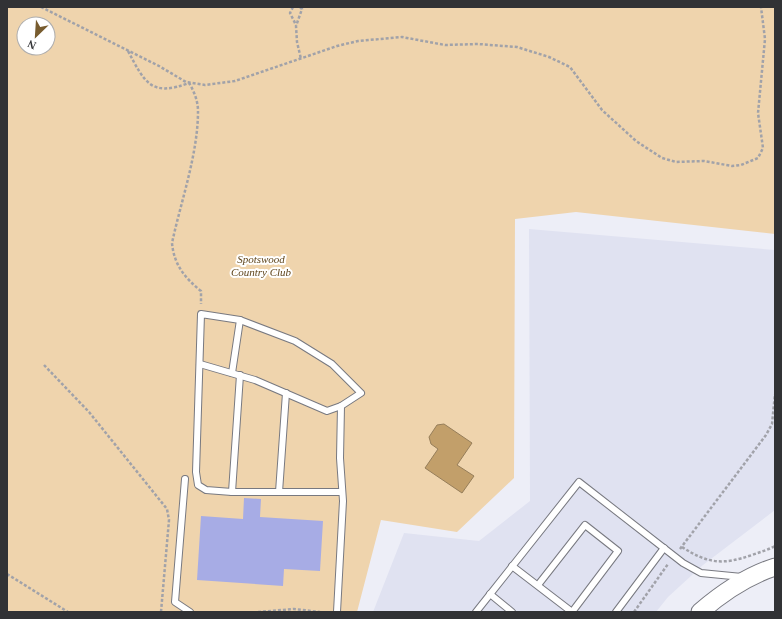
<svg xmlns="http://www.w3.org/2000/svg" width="782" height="619" font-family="'Times New Roman',serif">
<rect width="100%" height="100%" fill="#edeef7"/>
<polygon fill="#e0e2f1" points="529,229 775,250 775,510 703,565 668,597 656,612 373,612 404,533 479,541 530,501"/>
<path fill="#efd4ad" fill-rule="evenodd" d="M7 7H775V234L576 212 515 219 514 478 457 532 381 520 357 612H7ZM24 24H48V48H24Z"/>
<polygon fill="#c29f6a" stroke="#967e5a" points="444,424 472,443 457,465 474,476 462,493 425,468 438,449 431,444 429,437 437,425"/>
<polygon fill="#a7ace5" points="244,498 261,499 260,517 323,521 320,571 284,569 283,586 197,580 201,516 243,519"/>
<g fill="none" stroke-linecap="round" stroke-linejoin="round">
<defs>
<g id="lane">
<polyline points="200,364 255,380 327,411 341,406 340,458 343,501 337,612"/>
<polyline points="232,373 240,320"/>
<polyline points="341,406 361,393 332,364 295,341 240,320 201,314 196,472 198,485 206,490 232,492 342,492"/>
<polyline points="185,479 175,602 190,612"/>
<polyline points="232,492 240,375"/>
<polyline points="279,492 286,393"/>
<polyline points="512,566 572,612"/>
<polyline points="538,585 585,525 618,551 572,612"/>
<polyline points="490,594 512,612"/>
<polyline points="476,612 579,482 683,563 701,573 742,577"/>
<polyline points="616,612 664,548"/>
</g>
<path id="secondary" d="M700 612C722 593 747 576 775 567"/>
</defs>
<use href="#lane" stroke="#787980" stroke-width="8"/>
<use href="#secondary" stroke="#787980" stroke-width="19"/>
<g stroke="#a1a2a9" stroke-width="2.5" stroke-dasharray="3 2" stroke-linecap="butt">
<polyline points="41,7 159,66 186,82 205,85 235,81 337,46 358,41 402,37 445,45 478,44 517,47 549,57 570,67 602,110 636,141 662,158 676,162 704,161 732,166 741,165 758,158 763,148 758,113 765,39 761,7"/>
<polyline points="293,7 290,13 296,25"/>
<polyline points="300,7 302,9 296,26 297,42 301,59"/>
<path d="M128 51C145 83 151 97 189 83 194 91 198 101 198 111 198 154 181 201 172 243 174 265 185 278 201 291V304"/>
<polyline points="44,365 89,412 167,509 169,520 161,612"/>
<path d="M682 547C708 564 723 565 752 555 760 552 768 550 775 546"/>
<polyline points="680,549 766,435 772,424 775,394"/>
<polyline points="7,574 68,612"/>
<polyline points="258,612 294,609 320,612"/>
<polyline points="634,612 668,564"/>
</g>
<use href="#lane" stroke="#fff" stroke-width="6"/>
<use href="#secondary" stroke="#fff" stroke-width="17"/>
</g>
<g text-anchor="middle" stroke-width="4" stroke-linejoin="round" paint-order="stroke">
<g font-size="11" font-style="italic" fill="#60461d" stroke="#fff">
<text x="261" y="263">Spotswood<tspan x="261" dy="13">Country Club</tspan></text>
</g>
</g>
<rect width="782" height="619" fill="none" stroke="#313235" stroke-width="16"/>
<g transform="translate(36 36) rotate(205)"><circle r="19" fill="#ffffff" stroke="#adadae"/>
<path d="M0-3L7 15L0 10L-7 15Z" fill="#785c2f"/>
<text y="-6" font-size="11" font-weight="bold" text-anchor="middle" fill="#313235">N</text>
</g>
</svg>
